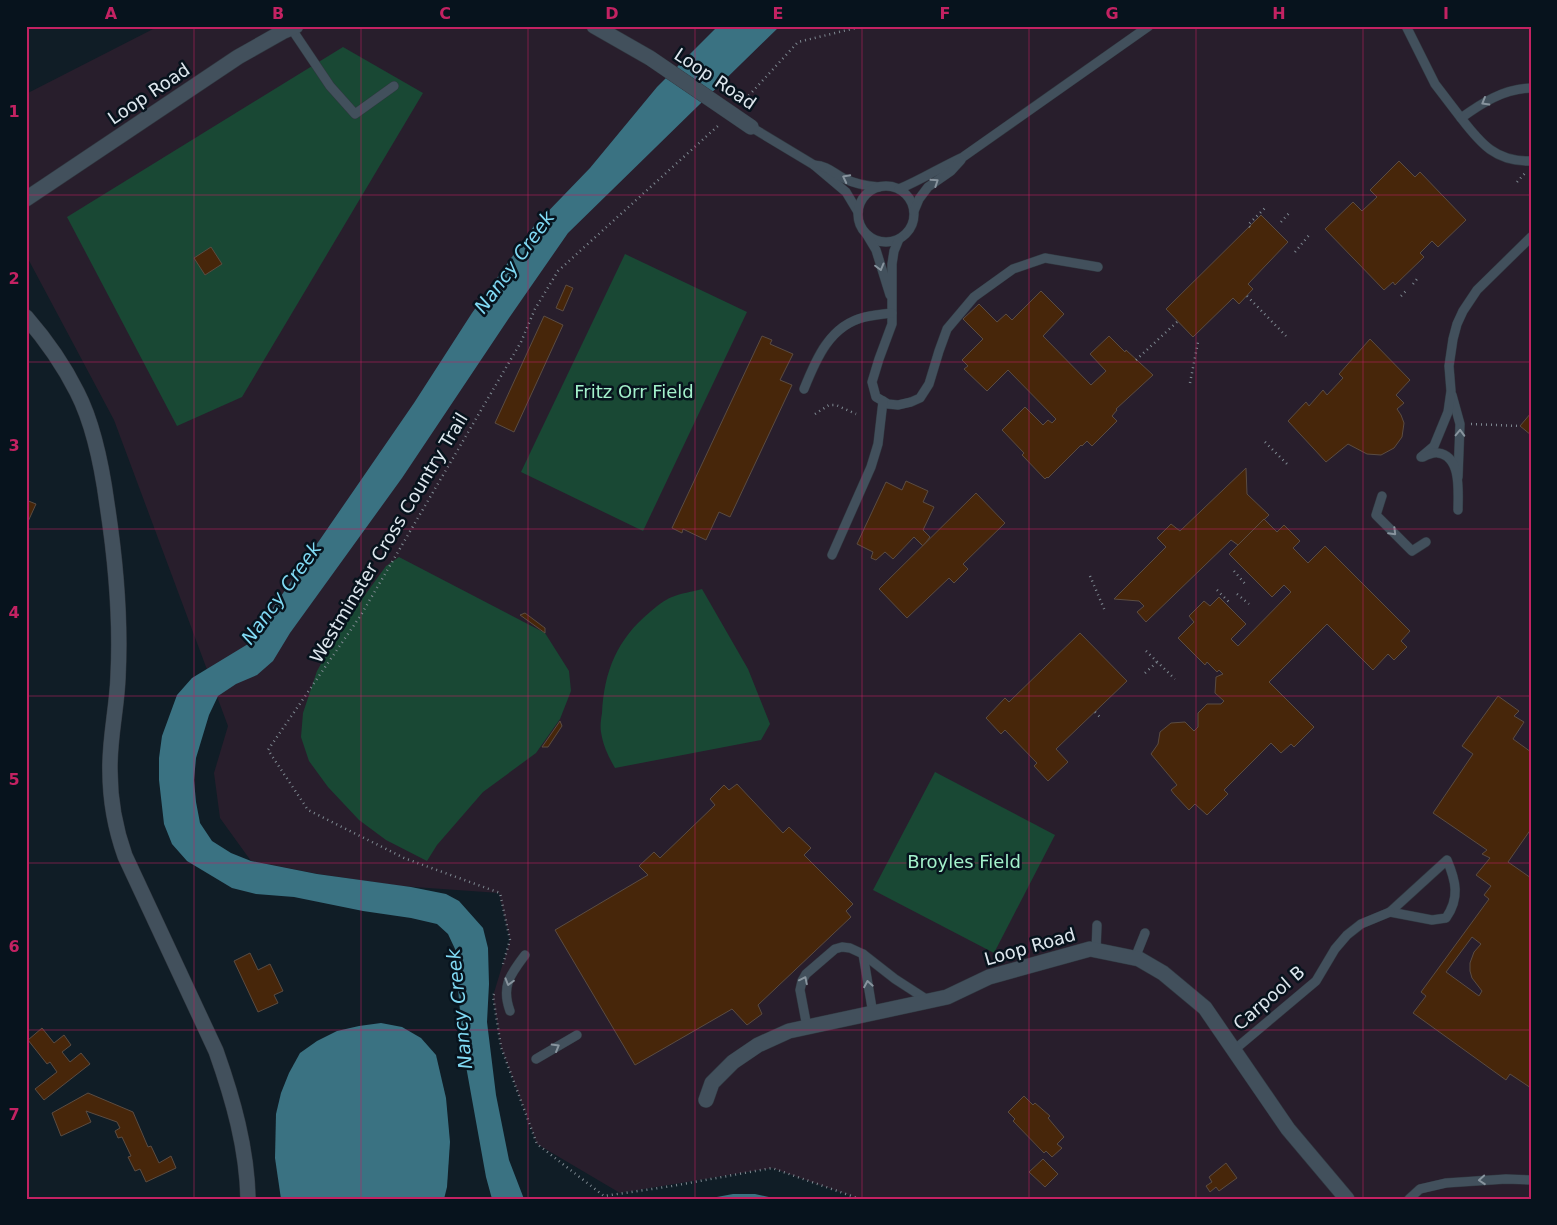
<svg xmlns="http://www.w3.org/2000/svg" width="1557" height="1225" font-family="'DejaVu Sans',sans-serif">
<rect width="100%" height="100%" fill="#101d26"/>
<polygon fill="#281e2c" points="159,26 1531,26 1531,1199 860,1199 772,1168 620,1193 537,1144 501,1047 493,996 510,940 499,893 400,886 318,874 251,861 220,818 214,773 228,726 114,420 26,255 26,94"/>
<g fill="#194834">
<polygon points="343,47 423,93 242,397 177,426 67,217"/>
<polygon points="625,254 747,312 643,531 521,472"/>
<polygon points="399,557 545,633 569,671 571,691 560,719 536,753 483,792 437,845 427,861 386,840 359,820 328,787 309,761 301,737 303,713 317,671 341,628 386,566"/>
<path d="M702 589 748 669 770 724 761 740 615 768C608 756 603 745 601 732 600 726 601 719 602 713 604 672 617 639 650 612 656 607 664 600 672 597 681 593 692 592 702 589Z"/>
<polygon points="935,772 1055,835 994,953 873,890"/>
</g>
<g fill="#3a7282">
<polygon points="718,26 780,26 568,233 509,318 402,478 290,633 273,661 257,675 236,684 218,696 209,715 196,758 194,780 196,802 200,823 212,841 231,853 251,861 317,874 411,887 446,894 459,901 483,928 488,948 489,984 487,1022 496,1095 509,1160 524,1199 492,1199 486,1177 464,1055 458,989 459,962 455,949 448,934 437,924 411,918 363,911 294,897 256,894 232,888 187,861 172,844 164,824 159,780 159,758 162,736 177,695 192,678 248,644 414,403 472,313 534,226 590,168 657,87"/>
<polygon points="381,1023 402,1027 421,1038 436,1055 446,1098 450,1142 447,1187 444,1199 281,1199 275,1158 276,1114 281,1093 289,1073 300,1053 317,1041 337,1031 359,1026"/>
<polygon points="733,1194 755,1194 778,1199 706,1199"/>
</g>
<g fill="#47260a" stroke="#5b4c42" fill-rule="evenodd">
<polygon points="1399,161 1415,177 1420,172 1466,220 1438,247 1432,241 1420,253 1424,257 1395,285 1393,282 1384,290 1325,229 1353,202 1362,211 1377,197 1370,190"/>
<polygon points="1261,215 1288,242 1248,284 1253,289 1239,304 1233,298 1193,337 1166,309"/>
<polygon points="211,247 222,264 205,275 194,258"/>
<polygon points="566,285 573,288 563,311 556,308"/>
<polygon points="1041,291 1064,314 1043,336 1091,385 1106,371 1090,354 1109,336 1125,352 1126,350 1153,375 1116,409 1117,410 1112,416 1117,421 1092,446 1087,441 1082,446 1081,445 1048,478 1047,477 1045,479 1022,455 1024,453 1002,430 1025,407 1043,425 1048,420 1052,423 1056,419 1008,370 987,391 964,369 968,366 962,360 983,339 963,319 979,304 997,322 1006,314 1012,320"/>
<polygon points="544,316 563,325 514,432 495,423"/>
<polygon points="762,336 772,340 770,344 793,354 780,380 792,385 730,517 719,512 706,540 683,529 682,533 672,528"/>
<polygon points="1370,339 1410,380 1396,395 1404,403 1397,409 1401,415 1404,423 1402,437 1394,448 1381,455 1367,454 1348,444 1326,462 1288,421 1306,402 1309,406 1323,390 1327,395 1343,378 1339,374"/>
<polygon points="1531,413 1531,435 1520,426"/>
<polygon points="1246,468 1247,494 1269,515 1238,545 1231,540 1146,622 1137,612 1144,606 1139,601 1114,599 1166,547 1157,538 1171,524 1180,531"/>
<polygon points="906,481 928,491 923,502 934,507 923,530 930,537 923,546 914,537 893,559 885,552 876,560 871,558 873,552 857,544 886,482 902,490"/>
<polygon points="976,493 1005,523 963,564 968,569 954,583 949,578 907,618 879,589"/>
<polygon points="26,500 36,504 26,526"/>
<polygon points="1264,519 1277,532 1284,525 1300,541 1293,548 1308,563 1325,546 1410,631 1401,641 1407,647 1394,660 1388,654 1373,670 1327,624 1269,682 1314,727 1294,747 1291,744 1281,753 1271,743 1224,790 1228,794 1207,815 1195,804 1189,810 1174,794 1171,790 1177,785 1151,754 1158,744 1160,732 1171,723 1185,722 1194,731 1198,727 1198,713 1207,704 1221,704 1224,701 1215,693 1216,677 1223,674 1219,670 1217,672 1207,662 1205,665 1178,638 1194,622 1189,616 1204,601 1210,606 1219,597 1246,624 1231,639 1238,646 1291,592 1284,585 1272,597 1229,554"/>
<polygon points="525,613 545,628 545,633 520,615"/>
<polygon points="1080,633 1127,681 1056,749 1068,762 1048,781 1034,766 1037,763 1005,730 1001,734 986,718 1005,698 1009,702"/>
<path d="M1498 696 1519 711 1514 716 1524 722 1513 739 1531 752V829L1508 862 1531 878V1088L1510 1074 1506 1080 1413 1013 1426 996 1421 992 1489 899 1484 895 1491 886 1476 875 1490 858 1482 854 1487 850 1433 813 1473 754 1462 746ZM1472 937 1481 944 1474 952 1470 963V971L1472 978 1482 991 1479 996 1446 972Z"/>
<polygon points="560,721 562,726 548,747 542,747"/>
<polygon points="737,784 783,833 789,827 811,848 804,855 853,904 846,911 851,917 758,1005 762,1014 747,1025 732,1009 635,1065 555,930 648,875 639,866 654,852 660,858 715,805 710,799 724,785 729,790"/>
<polygon points="250,953 258,970 270,964 283,991 274,995 278,1003 258,1012 234,961"/>
<polygon points="42,1028 54,1043 64,1035 71,1045 62,1052 70,1062 81,1053 90,1064 44,1100 35,1089 57,1072 50,1062 47,1064 28,1040"/>
<polygon points="88,1093 133,1112 148,1147 151,1146 159,1163 171,1156 176,1168 146,1182 140,1169 135,1171 128,1157 131,1156 122,1137 118,1138 115,1131 120,1128 117,1122 86,1111 91,1122 61,1136 52,1113"/>
<polygon points="1024,1096 1033,1105 1035,1103 1050,1116 1048,1118 1064,1137 1057,1144 1062,1148 1052,1157 1046,1151 1044,1153 1013,1121 1015,1119 1008,1112"/>
<polygon points="1043,1159 1058,1174 1045,1187 1029,1172"/>
<polygon points="1226,1163 1237,1178 1219,1191 1216,1187 1210,1192 1206,1186 1212,1182 1209,1177"/>
</g>
<g fill="none" stroke-linecap="round" stroke-linejoin="round">
<defs>
<g id="service">
<polyline points="1406,26 1435,84 1461,118"/>
<polyline points="291,28 330,86 355,114 394,86"/>
<path d="M1531 88C1503 89 1482 103 1461 118 1481 144 1496 162 1531 161"/>
<polyline points="751,127 814,165 846,192 858,212"/>
<path d="M814 165C828 166 832 172 843 178 855 184 866 186 879 187"/>
<circle cx="886" cy="214" r="28"/>
<path d="M899 189C921 180 941 167 963 157L1149 26"/>
<polyline points="914,211 919,199 928,187 951,171 961,160"/>
<polyline points="867,235 876,250 890,295"/>
<polyline points="899,239 894,251 892,264 892,324 879,359 872,382 876,397 888,404 898,405 911,402 920,398 929,384 939,351 947,329 974,297 1013,269 1045,258 1098,267"/>
<path d="M804 389C816 359 830 325 865 317 874 315 883 314 892 313"/>
<polyline points="1452,395 1460,424 1458,477"/>
<polyline points="1421,457 1434,446 1448,412 1451,391 1449,366 1453,339 1457,324 1463,311 1477,290 1531,237"/>
<path d="M1423 457C1427 455 1434 452 1438 453 1462 456 1458 493 1458 510"/>
<polyline points="1382,496 1376,515 1412,551 1426,542"/>
<polyline points="832,555 871,467 878,444 883,401"/>
<path d="M1447 860C1456 881 1460 898 1446 918L1432 920 1390 912Z"/>
<polyline points="1096,950 1097,925"/>
<polyline points="863,954 873,1014"/>
<polyline points="1135,958 1145,933"/>
<path d="M510 1011C501 986 510 975 525 955"/>
<polyline points="807,1027 800,990 802,981 806,974 835,949 842,947 850,948 863,954 895,979 929,1001"/>
<polyline points="1234,1050 1316,981 1335,949 1347,935 1361,924 1390,912"/>
<polyline points="536,1059 577,1035"/>
<polyline points="1409,1199 1420,1189 1446,1183 1506,1179 1531,1180"/>
</g>
<g id="minor">
<polyline points="594,26 650,58 751,127"/>
<polyline points="26,199 238,57 284,31 296,26"/>
<polyline points="706,1100 712,1083 733,1062 758,1045 789,1031 947,997 989,977 1090,949 1139,959 1163,973 1205,1008 1288,1129 1347,1199"/>
</g>
<path id="tertiary" d="M26 317C46 340 63 364 77 392 94 425 102 467 107 504 116 562 121 619 118 677 117 708 109 740 110 771 110 801 115 828 125 856L216 1051C233 1099 247 1148 248 1199"/>
</defs>
<use href="#service" stroke="#313840" stroke-width="10"/>
<use href="#minor" stroke="#313840" stroke-width="16"/>
<use href="#tertiary" stroke="#313840" stroke-width="16"/>
<g stroke="#7e8991" stroke-width="2.5" stroke-dasharray="1 4" stroke-linecap="butt">
<polyline points="742,103 798,42 864,26"/>
<polyline points="1517,182 1526,172"/>
<polyline points="1281,222 1290,212"/>
<polyline points="1250,227 1248,225 1266,207"/>
<polyline points="1295,252 1310,234"/>
<polyline points="1413,284 1417,279"/>
<polyline points="1247,296 1286,336"/>
<polyline points="1401,296 1407,290"/>
<polyline points="1136,360 1178,321"/>
<polyline points="1190,383 1198,342"/>
<polyline points="815,414 829,405 836,405 856,414"/>
<polyline points="1471,424 1520,426"/>
<polyline points="1265,442 1289,466"/>
<polyline points="1234,571 1246,585"/>
<polyline points="1090,576 1105,611"/>
<polyline points="1217,590 1229,602"/>
<polyline points="1237,594 1249,604"/>
<polyline points="1146,651 1175,679"/>
<polyline points="1145,673 1157,662"/>
<polyline points="1095,712 1100,717"/>
<polyline points="503,964 510,940 500,893 404,858 308,810 268,750 361,615 521,342 535,309 558,271 720,124"/>
<polyline points="494,994 493,996 501,1047 537,1144 604,1196 672,1186 772,1168 860,1199"/>
</g>
<use href="#service" stroke="#42505c" stroke-width="9"/>
<use href="#minor" stroke="#42505c" stroke-width="15"/>
<use href="#tertiary" stroke="#42505c" stroke-width="15"/>
</g>
<defs><path id="oneway-chevron" d="M-2-3.5L2.5 0L-2 3.5" fill="none" stroke-width="1.6" stroke-linecap="round" stroke-linejoin="round" transform="scale(1.25)"/></defs>
<g stroke="#88949e">
<use href="#oneway-chevron" transform="translate(1485 102) rotate(150)"/>
<use href="#oneway-chevron" transform="translate(846 178) rotate(-153)"/>
<use href="#oneway-chevron" transform="translate(935 182) rotate(-34)"/>
<use href="#oneway-chevron" transform="translate(880 267) rotate(75)"/>
<use href="#oneway-chevron" transform="translate(1460 433) rotate(-88)"/>
<use href="#oneway-chevron" transform="translate(1393 532) rotate(45)"/>
<use href="#oneway-chevron" transform="translate(804 980) rotate(-64)"/>
<use href="#oneway-chevron" transform="translate(509 982) rotate(106)"/>
<use href="#oneway-chevron" transform="translate(868 984) rotate(-100)"/>
<use href="#oneway-chevron" transform="translate(556 1047) rotate(-30)"/>
<use href="#oneway-chevron" transform="translate(1482 1180) rotate(176)"/>
</g>
<path fill="none" stroke="#c32262" stroke-width="1" stroke-opacity="0.55" d="M194 26V1199M361 26V1199M528 26V1199M695 26V1199M862 26V1199M1029 26V1199M1196 26V1199M1363 26V1199M26 195H1531M26 362H1531M26 529H1531M26 696H1531M26 863H1531M26 1030H1531"/>
<g text-anchor="middle" stroke-width="5" stroke-linejoin="round" paint-order="stroke">
<g font-size="18" fill="#dee7ee" stroke="#07131d">
<text transform="translate(715 79) rotate(34)" y="6">Loop Road</text>
<text transform="translate(149 94) rotate(-34)" y="6">Loop Road</text>
<text transform="translate(389 538) rotate(-59)" y="6">Westminster Cross Country Trail</text>
<text transform="translate(1030 947) rotate(-16)" y="6">Loop Road</text>
<text transform="translate(1269 998) rotate(-41)" y="6">Carpool B</text>
</g>
<g font-size="18" fill="#a3f1cb" stroke="#07131d">
<text x="634" y="398">Fritz Orr Field</text>
<text x="964" y="868">Broyles Field</text>
</g>
<g font-size="19" font-style="italic" fill="#80daf4" stroke="#07131d">
<text transform="translate(514 262) rotate(-54)" y="7">Nancy Creek</text>
<text transform="translate(281 593) rotate(-54)" y="7">Nancy Creek</text>
<text transform="translate(459 1009) rotate(-96)" y="7">Nancy Creek</text>
</g>
</g>
<rect width="1557" height="1225" fill="none" stroke="#07131d" stroke-width="55"/>
<rect x="28" y="28" width="1502" height="1170" fill="none" stroke="#c32262" stroke-width="2"/>
<g font-size="16" text-anchor="middle" font-weight="bold" fill="#c32262">
<text x="111" y="19">A</text>
<text x="278" y="19">B</text>
<text x="445" y="19">C</text>
<text x="612" y="19">D</text>
<text x="778" y="19">E</text>
<text x="945" y="19">F</text>
<text x="1112" y="19">G</text>
<text x="1279" y="19">H</text>
<text x="1446" y="19">I</text>
<text x="14" y="117">1</text>
<text x="14" y="284">2</text>
<text x="14" y="451">3</text>
<text x="14" y="618">4</text>
<text x="14" y="785">5</text>
<text x="14" y="952">6</text>
<text x="14" y="1120">7</text>
</g>
</svg>
